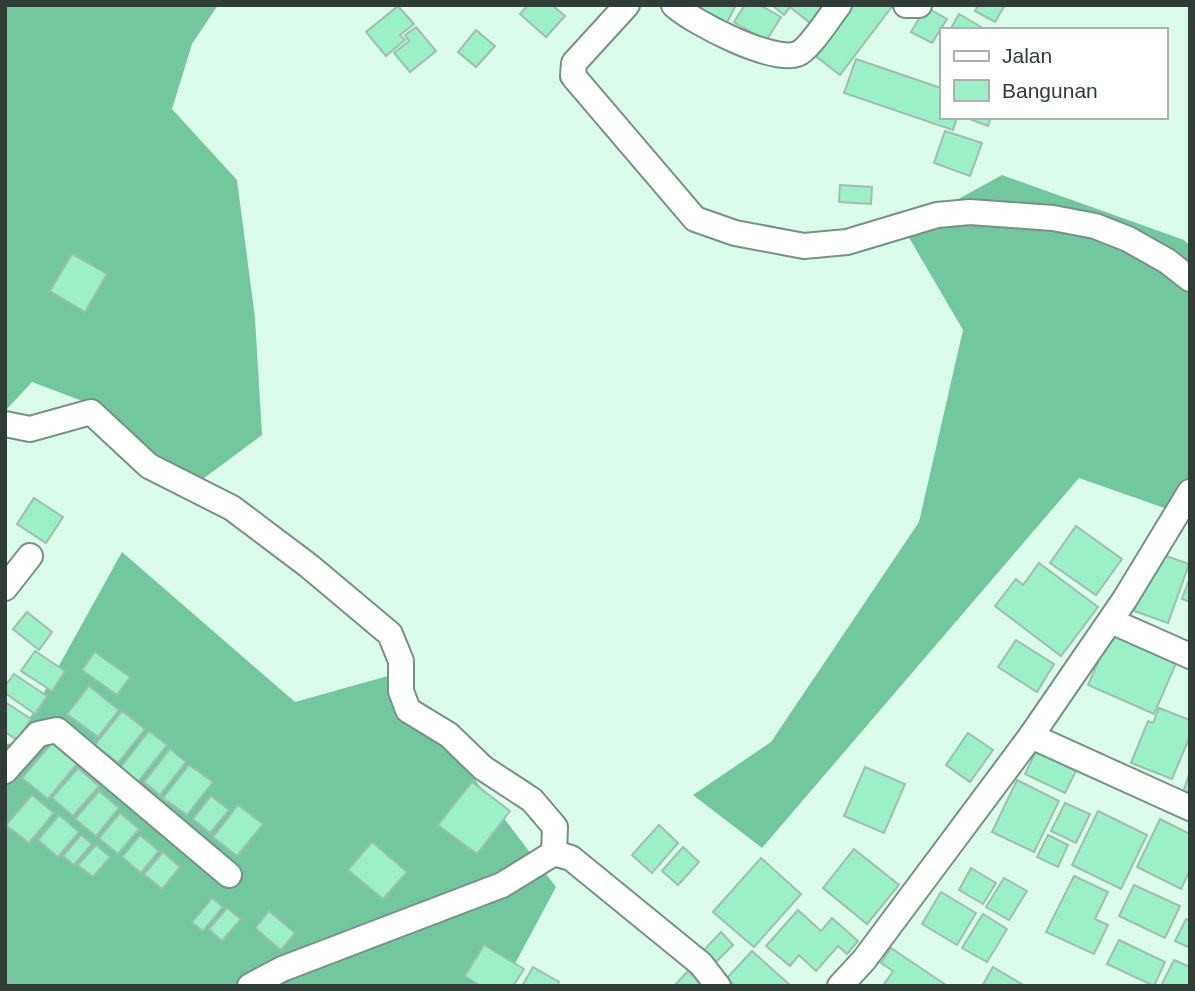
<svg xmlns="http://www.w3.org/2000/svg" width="1195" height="991" font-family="Helvetica,sans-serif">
<rect width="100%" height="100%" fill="#dbfcea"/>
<g fill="#73c79f">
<polygon points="5,5 218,5 192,44 172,109 237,180 255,318 262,435 184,493 98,407 32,382 5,411"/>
<polygon points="1002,175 1184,240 1190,246 1190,517 1079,478 762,848 693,795 771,742 919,522 963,330 904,229"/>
<polygon points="122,552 295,702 395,674 556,887 503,986 5,986 5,744 16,743"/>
</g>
<g fill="#9cf0c7" stroke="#9fbfae" stroke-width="2">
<polygon points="528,5 552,5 565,16 546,37 520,14"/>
<polygon points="686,5 736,5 724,28"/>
<polygon points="745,5 760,5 781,17 766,41 734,22"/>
<polygon points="772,5 832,5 815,27 790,7 784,15"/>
<polygon points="844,5 893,5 840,75 809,51"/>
<polygon points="978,5 1005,5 995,22 975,11"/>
<polygon points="398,6 414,24 400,35 405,40 386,56 366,32"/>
<polygon points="926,7 947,19 932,43 911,32"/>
<polygon points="959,14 986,30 950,30"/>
<polygon points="416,27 436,51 410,72 394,53 409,41 405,35"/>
<polygon points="476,30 495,46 476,67 458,52"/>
<polygon points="856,59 941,88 941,117 957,117 953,130 844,93"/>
<polygon points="964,117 991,117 988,126"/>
<polygon points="945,131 982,143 970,176 934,163"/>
<polygon points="840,185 872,187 871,204 839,202"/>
<polygon points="72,254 107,274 85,312 50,291"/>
<polygon points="34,498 63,517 46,543 17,524"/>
<polygon points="1076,526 1122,559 1096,595 1050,563"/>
<polygon points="1155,552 1189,564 1168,623 1134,611"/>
<polygon points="1039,563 1098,607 1061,656 995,606 1016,579 1023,585"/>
<polygon points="1190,577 1190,602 1182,599"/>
<polygon points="27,612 52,632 39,650 13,629"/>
<polygon points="1111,632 1177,661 1154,714 1088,685"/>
<polygon points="1016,640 1054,664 1037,692 998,667"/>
<polygon points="35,651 65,671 52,691 21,671"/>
<polygon points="95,652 130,677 117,695 82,670"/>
<polygon points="14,674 47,696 35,714 5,693 5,686"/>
<polygon points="89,686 119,710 98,737 67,714"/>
<polygon points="5,702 31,719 17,740 5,732"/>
<polygon points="1159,708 1190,720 1190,736 1172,779 1131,763 1148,721 1153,723"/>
<polygon points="122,711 145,729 118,763 95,745"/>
<polygon points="149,731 167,745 138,782 120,768"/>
<polygon points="968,733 993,750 970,782 946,765"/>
<polygon points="52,743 77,764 48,799 22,778"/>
<polygon points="170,749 186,762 160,795 144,782"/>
<polygon points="1036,751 1076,771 1065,793 1025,774"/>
<polygon points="189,765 213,782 187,815 163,798"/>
<polygon points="865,767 905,784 884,833 844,816"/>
<polygon points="78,768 99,786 73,816 52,798"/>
<polygon points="1190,771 1190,802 1181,799"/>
<polygon points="1017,780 1059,801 1034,852 992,832"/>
<polygon points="472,782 510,811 477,854 438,825"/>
<polygon points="99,791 119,808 96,836 75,819"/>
<polygon points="32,795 54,813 29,843 6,825"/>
<polygon points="211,796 229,810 210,833 193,819"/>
<polygon points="1065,803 1090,814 1076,843 1051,831"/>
<polygon points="238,805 263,824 237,856 213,837"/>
<polygon points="1098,811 1147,835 1121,889 1072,865"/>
<polygon points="120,813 139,829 118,854 99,838"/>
<polygon points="59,815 79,832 58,857 38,840"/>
<polygon points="1160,819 1190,834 1190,870 1181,889 1137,867"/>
<polygon points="659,825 678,843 652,873 632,855"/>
<polygon points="81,835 92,844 74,865 63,856"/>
<polygon points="140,835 159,851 141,873 122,857"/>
<polygon points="1048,835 1068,845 1058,867 1037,857"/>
<polygon points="372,842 407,872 383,899 348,870"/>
<polygon points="96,845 110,857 93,877 78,865"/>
<polygon points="683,847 699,862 678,885 662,871"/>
<polygon points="854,849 899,885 867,924 823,888"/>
<polygon points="163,852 180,867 162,889 144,874"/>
<polygon points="761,858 801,894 754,947 713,912"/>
<polygon points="971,868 996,883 983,904 959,890"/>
<polygon points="1074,876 1108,892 1095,919 1108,925 1094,954 1046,932"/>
<polygon points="1004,878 1027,891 1009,920 986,907"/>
<polygon points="1134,885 1180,906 1165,938 1119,916"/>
<polygon points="941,892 976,913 957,945 922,924"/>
<polygon points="212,898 223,907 203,931 192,922"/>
<polygon points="227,908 241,919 222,941 209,929"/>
<polygon points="798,910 821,931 832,918 858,941 847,954 838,946 816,971 799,955 790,966 766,946"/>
<polygon points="269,911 295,933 281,950 255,928"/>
<polygon points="983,914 1007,929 987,962 962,948"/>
<polygon points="1186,919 1190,921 1190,948 1175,941"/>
<polygon points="721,932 733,945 716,962 704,950"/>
<polygon points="1119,940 1165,962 1154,986 1107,964"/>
<polygon points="484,945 524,969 513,986 481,986 465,976"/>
<polygon points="891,948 946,985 883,986 893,971 881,963"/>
<polygon points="752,951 791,986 735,986 727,978"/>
<polygon points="1174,960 1190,967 1190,986 1161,986"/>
<polygon points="533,967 559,982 557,986 522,986"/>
<polygon points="993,967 1025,986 982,986"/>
<polygon points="688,971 703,986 674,986"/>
</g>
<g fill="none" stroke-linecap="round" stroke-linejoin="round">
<defs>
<g id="minor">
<polyline points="627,5 574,63 573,76 695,219 735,233 804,246 847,242 937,215 970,212 1053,218 1095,226 1128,239 1167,261 1190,279"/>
<path d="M674 5C694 23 772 63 797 54 809 50 830 16 839 5"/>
<polyline points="906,5 919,5"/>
<polyline points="5,424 30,429 91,412 149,466 232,508 309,566 390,634 401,661 401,691 408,710 449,735 483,768 532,800 555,827 554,853"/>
<polyline points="5,588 30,556"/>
<polyline points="1111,621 1190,656"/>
<polyline points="1031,736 1190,808"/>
<polyline points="5,771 38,734 57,730 229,875"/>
<polyline points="250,986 282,969 502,885 554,853 571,858 701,964 718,986"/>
<polyline points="840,986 864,960 1031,736 1125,599 1190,492"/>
</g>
</defs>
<use href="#minor" stroke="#759384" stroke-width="28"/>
<use href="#minor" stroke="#fff" stroke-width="24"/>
</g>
<rect width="1195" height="991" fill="none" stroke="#303d36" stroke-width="14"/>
<rect x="940" y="28" width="228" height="91" fill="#ffffff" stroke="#acb1af" stroke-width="2"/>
<rect x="954" y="51" width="35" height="10" fill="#ffffff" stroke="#acb1af" stroke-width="2"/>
<text x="1002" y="63" font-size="21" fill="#303d36">Jalan</text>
<rect x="954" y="80" width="35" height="21" fill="#9cf0c7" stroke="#acb1af" stroke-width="2"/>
<text x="1002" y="98" font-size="21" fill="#303d36">Bangunan</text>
</svg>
